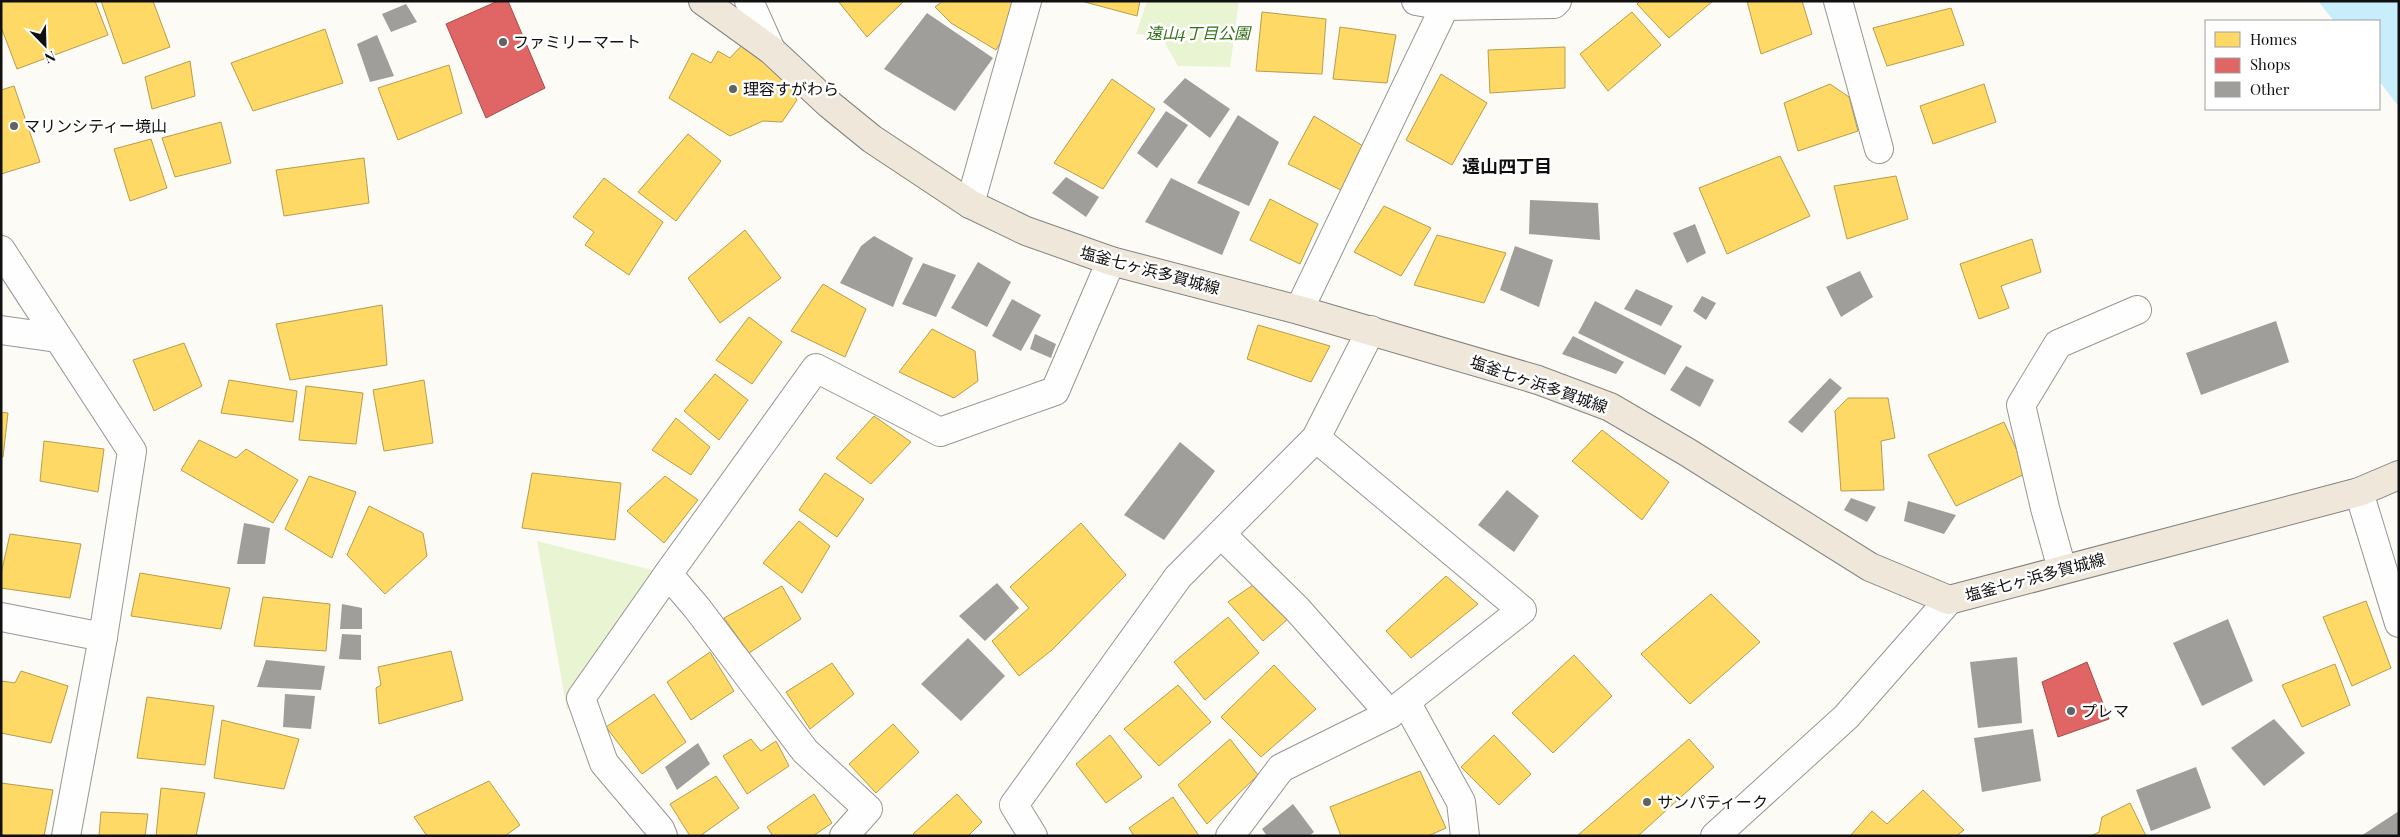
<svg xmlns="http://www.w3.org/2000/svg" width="2400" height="837" font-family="'Playfair Display','Noto Sans JP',serif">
<rect width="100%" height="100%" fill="#fcfbf6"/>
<g fill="#e9f4d3">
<polygon points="1147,1 1239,1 1230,67 1178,66 1161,36 1136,34"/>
<polygon points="537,541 668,574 567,710"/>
</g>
<polygon fill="#c8eefb" points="2318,1 2399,1 2399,107 2379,81 2379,21 2334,21"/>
<g fill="#ffd966" stroke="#b79d4c">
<polygon points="1,1 95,1 108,35 17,69 1,27"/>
<polygon points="101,1 153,1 170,47 123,64"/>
<polygon points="838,1 904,1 867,37"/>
<polygon points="943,1 1014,1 1016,16 996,50 951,23 935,7"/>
<polygon points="1081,1 1140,1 1137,16"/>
<polygon points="1640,1 1713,1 1669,38 1637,4"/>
<polygon points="1747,1 1802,1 1812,34 1761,54"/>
<polygon points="1951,8 1964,45 1887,66 1873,28"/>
<polygon points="1262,12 1326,19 1322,74 1256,71"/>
<polygon points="1632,12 1661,45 1608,91 1580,54"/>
<polygon points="1340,27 1396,35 1387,83 1333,79"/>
<polygon points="325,29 343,83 253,111 231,63"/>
<polygon points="744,43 774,60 797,100 782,122 763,121 730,136 669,98 692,53 711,63 718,51 730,58"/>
<polygon points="1565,47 1565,88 1490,93 1488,50"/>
<polygon points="190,61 195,96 152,109 145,77"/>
<polygon points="449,65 462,113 398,140 378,88"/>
<polygon points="1441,74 1487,103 1452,165 1406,140"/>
<polygon points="1112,79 1155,109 1103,189 1054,163"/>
<polygon points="1830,84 1849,97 1858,131 1798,151 1784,103"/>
<polygon points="1984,84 1996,122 1933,144 1920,106"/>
<polygon points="14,86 40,162 1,174 1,90"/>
<polygon points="1314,116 1363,146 1341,190 1288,164"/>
<polygon points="221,122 231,163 175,177 162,138"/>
<polygon points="688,134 721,161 676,221 638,192"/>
<polygon points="151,139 167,188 130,201 114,149"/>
<polygon points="1780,156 1810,216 1727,254 1699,188"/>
<polygon points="364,158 369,203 284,216 276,170"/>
<polygon points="1896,176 1908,219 1847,239 1834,186"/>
<polygon points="604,178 663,222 629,275 585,245 594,232 573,217"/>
<polygon points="1270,199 1318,224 1300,264 1250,240"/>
<polygon points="1384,206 1431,228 1401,276 1354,252"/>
<polygon points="745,230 781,278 720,323 688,278"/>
<polygon points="1437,235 1506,253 1484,303 1414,285"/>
<polygon points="2032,239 2041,272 2001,286 2009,308 1979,319 1960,264"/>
<polygon points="823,284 866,309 845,357 791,331"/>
<polygon points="382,305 387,365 290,380 276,324"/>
<polygon points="749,317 782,342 752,384 716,360"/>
<polygon points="1258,325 1330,346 1311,382 1247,359"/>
<polygon points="932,329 975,351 978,381 954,398 899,372"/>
<polygon points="184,343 202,386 154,411 133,360"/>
<polygon points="715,374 748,400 719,440 684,411"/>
<polygon points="229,380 297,391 293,422 221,413"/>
<polygon points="424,380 433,443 384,451 373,390"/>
<polygon points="306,386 363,393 356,444 299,440"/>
<polygon points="1848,398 1888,398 1895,438 1881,441 1884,490 1841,491 1835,411"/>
<polygon points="1,412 8,413 3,457 1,457"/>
<polygon points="874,416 911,442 871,484 836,458"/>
<polygon points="676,418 710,447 691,475 652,450"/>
<polygon points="2004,422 2027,473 1956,506 1928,455"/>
<polygon points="1602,430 1669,482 1642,520 1572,461"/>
<polygon points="199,440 236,458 246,449 298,480 273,523 181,470"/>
<polygon points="44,441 104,449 98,492 40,481"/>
<polygon points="532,473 621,483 615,540 522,528"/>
<polygon points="825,473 864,499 837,537 799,510"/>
<polygon points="309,476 356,492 332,558 285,529"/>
<polygon points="665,476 698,500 664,543 627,511"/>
<polygon points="369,506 423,533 427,556 385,594 347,555"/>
<polygon points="799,521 830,546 802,593 763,563"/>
<polygon points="1081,523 1126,575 1052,650 1019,676 992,641 1029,608 1010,587"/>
<polygon points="10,534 81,544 70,598 1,588 1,574"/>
<polygon points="140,573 230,588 221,629 131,616"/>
<polygon points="1446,576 1478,604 1411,658 1386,631"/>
<polygon points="1256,583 1289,618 1263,641 1228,602"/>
<polygon points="782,586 801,619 749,653 724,618"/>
<polygon points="1711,594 1760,642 1690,704 1641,654"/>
<polygon points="263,597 330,604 326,651 254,646"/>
<polygon points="2366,601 2391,668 2352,686 2323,617"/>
<polygon points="1228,617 1259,653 1205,700 1174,662"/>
<polygon points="451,651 463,700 379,724 376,688 381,685 378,667"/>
<polygon points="710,652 734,691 691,720 667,682"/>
<polygon points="1574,655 1612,696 1553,753 1512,713"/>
<polygon points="832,663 854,694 810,729 786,692"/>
<polygon points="2335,664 2350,705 2302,727 2282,685"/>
<polygon points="1274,665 1316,709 1261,757 1221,717"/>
<polygon points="21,671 68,686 51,743 1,733 1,681 15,683"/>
<polygon points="1178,685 1211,722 1159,766 1124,729"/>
<polygon points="654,694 686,742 642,774 606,727"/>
<polygon points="147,697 214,706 205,765 137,758"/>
<polygon points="222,720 299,739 284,789 214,778"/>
<polygon points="893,724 919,752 876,793 849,764"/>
<polygon points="1110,735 1142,777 1106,803 1076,764"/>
<polygon points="1494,735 1531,774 1499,805 1461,767"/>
<polygon points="751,739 761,751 776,741 789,766 747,794 723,756"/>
<polygon points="1230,739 1258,775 1207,824 1178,785"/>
<polygon points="1689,739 1714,767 1638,836 1577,836"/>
<polygon points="1420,771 1446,828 1428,836 1341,836 1330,807"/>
<polygon points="716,776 739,808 700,836 690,836 670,804"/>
<polygon points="489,781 520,825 505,836 427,836 414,817"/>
<polygon points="1,783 53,790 44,836 1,836"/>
<polygon points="161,788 205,793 196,836 156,836"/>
<polygon points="1923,790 1964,830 1956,836 1850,836 1872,811 1887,824"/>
<polygon points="814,794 832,823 813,836 773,836 767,827"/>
<polygon points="957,794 982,822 968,836 915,836 913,834"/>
<polygon points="1173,797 1199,836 1134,836 1129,828"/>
<polygon points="2130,803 2146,836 2091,836 2099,832 2102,817"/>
<polygon points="101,812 148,814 145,836 99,836"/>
</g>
<g fill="#e06666" stroke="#a24c4c">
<polygon points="498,1 508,1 545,88 486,118 446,24"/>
<polygon points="2087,662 2109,719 2058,737 2042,682"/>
</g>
<g fill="#a09e9b">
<polygon points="406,4 417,22 391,32 382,14"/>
<polygon points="927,13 993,58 955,111 884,69"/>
<polygon points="377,35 394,76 370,82 357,44"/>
<polygon points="1185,78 1230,109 1210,138 1163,102"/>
<polygon points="1166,111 1188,125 1157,168 1137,153"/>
<polygon points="1238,115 1279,142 1249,206 1197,183"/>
<polygon points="1066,177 1099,197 1086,217 1052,193"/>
<polygon points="1171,178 1240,212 1222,255 1145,222"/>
<polygon points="1530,200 1598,203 1600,240 1529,234"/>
<polygon points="1695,224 1706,253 1687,263 1673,233"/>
<polygon points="874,236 913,258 893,307 840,283 861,246"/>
<polygon points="1515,246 1553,260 1539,307 1500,290"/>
<polygon points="978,262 1011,282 987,327 951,308"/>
<polygon points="923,263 956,275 936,317 902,304"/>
<polygon points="1860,271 1873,297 1841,317 1826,287"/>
<polygon points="1636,289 1673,306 1661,326 1624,309"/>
<polygon points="1702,296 1716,303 1706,320 1693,311"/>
<polygon points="1012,299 1041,315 1021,351 992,336"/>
<polygon points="1595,301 1682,346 1665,375 1578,333"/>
<polygon points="2276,321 2289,362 2201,395 2186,353"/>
<polygon points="1035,334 1056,344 1051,358 1030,349"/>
<polygon points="1573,336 1624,362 1616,374 1562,354"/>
<polygon points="1686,366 1714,380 1700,407 1670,390"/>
<polygon points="1830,378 1842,388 1802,433 1788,422"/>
<polygon points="1180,442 1215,471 1164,540 1124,515"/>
<polygon points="1507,490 1539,516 1514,552 1478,525"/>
<polygon points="1851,498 1876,507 1867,522 1844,510"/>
<polygon points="1908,501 1956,515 1944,534 1904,521"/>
<polygon points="244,523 270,528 265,564 237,564"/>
<polygon points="997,583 1019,608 985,641 959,616"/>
<polygon points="342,604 362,608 362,629 340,629"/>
<polygon points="2228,619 2253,681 2202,706 2173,643"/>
<polygon points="342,634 361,635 361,660 339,659"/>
<polygon points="968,638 1005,676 961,721 921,684"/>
<polygon points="2017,657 2022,723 1978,728 1970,662"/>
<polygon points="266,660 325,666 321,690 257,687"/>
<polygon points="285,694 315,696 311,729 283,727"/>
<polygon points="2274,719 2305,753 2264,786 2231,748"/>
<polygon points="2033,729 2041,781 1982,792 1974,738"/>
<polygon points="698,743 710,764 677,790 665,767"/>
<polygon points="2196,767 2211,808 2151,831 2136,790"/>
<polygon points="1293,804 1314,832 1309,836 1267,836 1262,829"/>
<polygon points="2399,811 2399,836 2361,836"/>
</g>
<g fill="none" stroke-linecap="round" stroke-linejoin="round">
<defs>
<g id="minor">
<polyline points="749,1 771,50"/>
<polyline points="1416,1 1445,6 1554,4 1557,1"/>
<polyline points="1838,1 1879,149"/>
<polyline points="970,204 1027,1"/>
<polyline points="1,250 132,451 103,637 66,836"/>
<polyline points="1299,310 1445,6"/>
<polyline points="1,330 57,338"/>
<polyline points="2359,492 2399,623"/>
<polyline points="1221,534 1297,609 1390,714"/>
<polyline points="2062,569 2045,508 2021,405 2058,344 2137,310"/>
<polyline points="1,617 103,637"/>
<polyline points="1406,702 1461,802 1465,836"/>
<polyline points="663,836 660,829 604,763 581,698 668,574"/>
<polyline points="844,836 868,809 805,751 697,608 668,574 816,368 940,432 1055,391 1111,261"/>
<polyline points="1033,836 1014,805 1178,577 1316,438 1371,330"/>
<polyline points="1230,836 1281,768 1390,714 1522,610 1316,438"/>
<polyline points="1715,836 1846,717 1949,600"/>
</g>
<polyline id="major" points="703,1 771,50 829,104 872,139 970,204 1026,231 1111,261 1299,310 1538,380 1610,407 1687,452 1870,567 1949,600 2359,492 2399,475"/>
</defs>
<use href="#minor" stroke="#969694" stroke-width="30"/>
<use href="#major" stroke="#848381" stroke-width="30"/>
<use href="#minor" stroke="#fffefe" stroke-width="28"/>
<use href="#major" stroke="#eee7da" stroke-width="28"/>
</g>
<g fill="#636260" stroke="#fff" stroke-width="2">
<circle cx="503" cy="42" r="5"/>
<circle cx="733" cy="89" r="5"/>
<circle cx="14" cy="126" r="5"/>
<circle cx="2071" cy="711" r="5"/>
<circle cx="1647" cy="802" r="5"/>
</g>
<g text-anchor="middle" stroke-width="5" stroke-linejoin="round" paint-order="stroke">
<g font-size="16" font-style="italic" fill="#337117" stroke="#fff">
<text x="1198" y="39">遠山4丁目公園</text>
</g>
<g font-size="16" fill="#101010" stroke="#fff" text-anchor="start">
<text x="513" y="48">ファミリーマート</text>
<text x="743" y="95">理容すがわら</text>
<text x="24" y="132">マリンシティー境山</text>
<text x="2081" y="717">プレマ</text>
<text x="1657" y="808">サンパティーク</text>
</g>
<g font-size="16" fill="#101010" stroke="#fff">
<text transform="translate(1150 270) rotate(15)" y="6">塩釜七ヶ浜多賀城線</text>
<text transform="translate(1539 384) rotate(19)" y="6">塩釜七ヶ浜多賀城線</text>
<text transform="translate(2035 577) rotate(-15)" y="6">塩釜七ヶ浜多賀城線</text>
</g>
<g font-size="18" font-weight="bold" fill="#101010" stroke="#fff">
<text x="1507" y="173">遠山四丁目</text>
</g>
</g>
<rect width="2400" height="837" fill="none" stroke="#101010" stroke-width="5"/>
<rect x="2205" y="20" width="175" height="90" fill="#ffffff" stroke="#9f9f9f"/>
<rect x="2215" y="32" width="25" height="15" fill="#ffd966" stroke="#9f9f9f"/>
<text x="2250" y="45" font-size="15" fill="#101010">Homes</text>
<rect x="2215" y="58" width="25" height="15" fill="#e06666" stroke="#9f9f9f"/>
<text x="2250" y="70" font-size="15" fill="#101010">Shops</text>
<rect x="2215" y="82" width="25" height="15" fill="#a09e9b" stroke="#9f9f9f"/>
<text x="2250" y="95" font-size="15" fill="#101010">Other</text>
<g transform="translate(45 45) rotate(157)" stroke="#ffffff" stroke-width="4" paint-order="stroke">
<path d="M0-4L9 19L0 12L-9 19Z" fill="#101010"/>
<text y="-8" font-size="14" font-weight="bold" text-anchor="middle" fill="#101010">N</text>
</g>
</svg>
